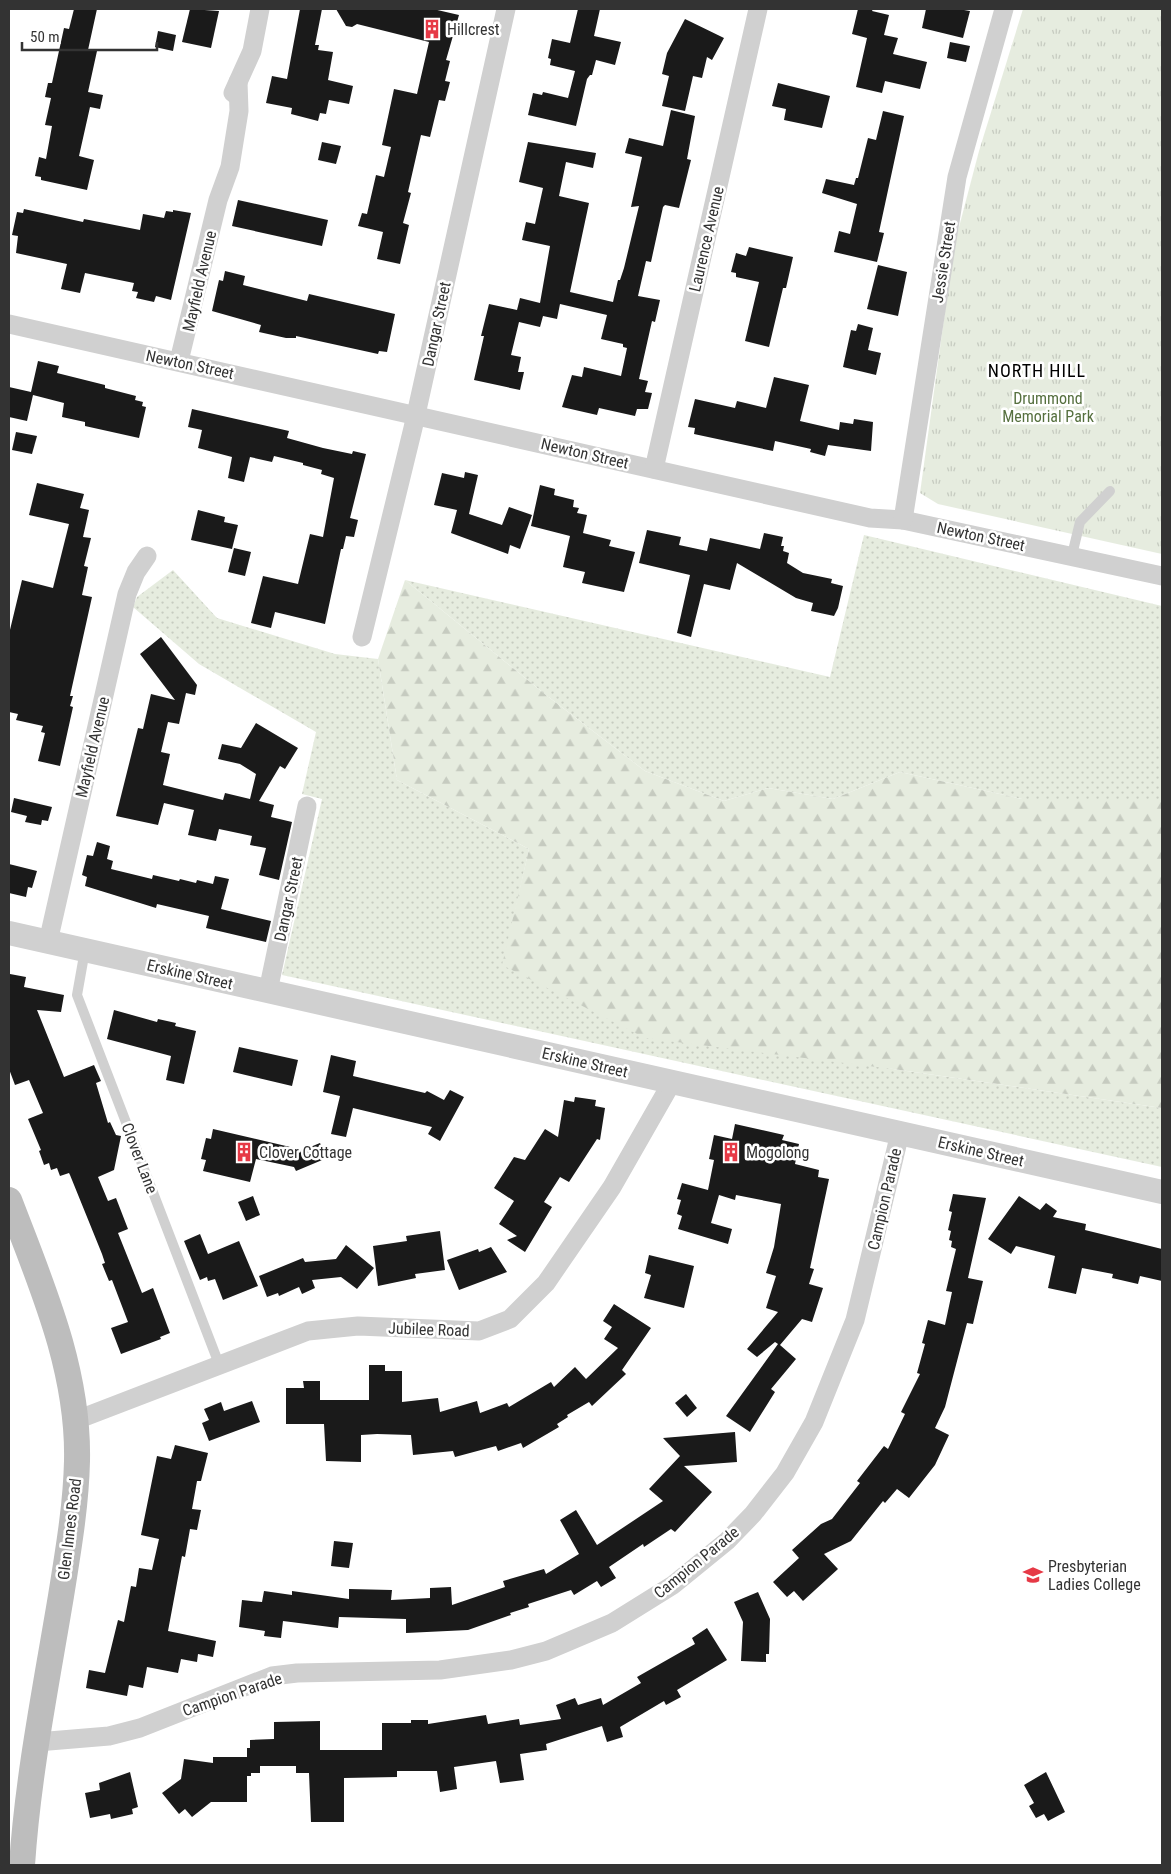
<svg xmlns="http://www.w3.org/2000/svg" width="1171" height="1874" font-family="'Roboto Condensed',sans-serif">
<defs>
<pattern id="grass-dots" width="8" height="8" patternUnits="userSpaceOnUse" patternTransform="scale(1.25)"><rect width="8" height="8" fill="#e6ecdf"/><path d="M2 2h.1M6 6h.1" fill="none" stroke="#c6cbc0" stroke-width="1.8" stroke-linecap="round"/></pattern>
<pattern id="forest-firs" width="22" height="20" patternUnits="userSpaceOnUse" patternTransform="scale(1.25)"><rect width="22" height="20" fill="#e6ecdf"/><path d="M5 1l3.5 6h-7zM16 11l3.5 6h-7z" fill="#c6cbc0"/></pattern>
<pattern id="park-tufts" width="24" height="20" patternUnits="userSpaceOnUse" patternTransform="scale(1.25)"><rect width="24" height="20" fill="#e6ecdf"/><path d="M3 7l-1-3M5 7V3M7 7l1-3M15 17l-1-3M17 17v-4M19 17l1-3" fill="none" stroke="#c6cbc0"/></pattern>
</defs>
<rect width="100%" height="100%" fill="#fff"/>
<g fill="url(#grass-dots)">
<polygon points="864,535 1162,606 1162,799 1022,799 900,772 833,799 768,788 724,801 645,771 546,695 405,580 830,677"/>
<polygon points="173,570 217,618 335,654 378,659 397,780 529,849 503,965 893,1069 1162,1108 1162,1167 282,975 322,799 302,794 316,732 199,664 133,607 137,597"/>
</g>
<polygon fill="url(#forest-firs)" points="405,580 546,695 645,771 724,801 768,788 833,799 900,772 1022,799 1162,799 1162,1108 893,1069 645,1038 502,965 529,849 397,780 378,659"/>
<polygon fill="url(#park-tufts)" points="1023,9 1162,9 1162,554 938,504 920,493 954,246 979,151"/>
<g fill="#1a1a1a">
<polygon points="74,9 97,9 88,50 97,51 88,92 103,95 100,109 90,107 79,156 94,160 87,190 41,180 41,177 35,176 39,157 46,159 52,126 45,125 51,98 45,97 48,83 52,83 64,28 69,29"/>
<polygon points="190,9 219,11 211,48 182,42"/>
<polygon points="300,9 322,9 315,45 319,45 318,50 333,52 328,80 353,86 349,104 329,100 326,114 320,113 318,121 291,114 292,108 266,103 272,76 287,79"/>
<polygon points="336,9 433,9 459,15 446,60 450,61 445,81 450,82 445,101 439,100 430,137 421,135 408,192 411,193 403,223 409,225 400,264 377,259 383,232 358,226 362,213 367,214 376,175 384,177 391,147 382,145 394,89 417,94 429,42 357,24 352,27 346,26"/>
<polygon points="578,9 600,9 594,36 621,42 615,65 596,60 592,75 590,75 587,79 576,126 528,115 533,93 542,95 543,92 568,98 575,71 550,65 551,59 548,58 552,39 570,43"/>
<polygon points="858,9 873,9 872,11 889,15 884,35 898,38 893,54 927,62 920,89 885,81 882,93 856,87 867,38 852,34"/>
<polygon points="926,9 958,9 970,11 963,38 922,28"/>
<polygon points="685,19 724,38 712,60 707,57 702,78 693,76 685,111 662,106 669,76 662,74 667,53"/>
<polygon points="158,31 176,35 173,51 155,47"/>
<polygon points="950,42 970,46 966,62 947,58"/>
<polygon points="778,83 830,96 822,128 784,120 786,109 772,106"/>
<polygon points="671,110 695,116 687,159 691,160 679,208 665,205 663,207 651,262 646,261 638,296 660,300 655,322 652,321 639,379 648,381 645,392 652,393 648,409 637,409 635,416 599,408 597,415 562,407 572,375 582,377 584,367 621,376 627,348 623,347 623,344 601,339 607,315 560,304 557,319 543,316 540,327 519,322 511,355 521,357 518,372 524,372 520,390 474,380 484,336 481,336 489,304 517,310 520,298 540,303 550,246 522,240 526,222 535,224 543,188 519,182 528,142 596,153 593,168 566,162 559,196 589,203 570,292 613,302 618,280 620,280 624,268 639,206 631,207 642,157 625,153 629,138 663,146"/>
<polygon points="883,111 904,116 879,232 884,233 877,262 834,252 839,231 850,234 857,204 822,193 826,179 854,185 856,178 858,178 868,138 876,140"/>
<polygon points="322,142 341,146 336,164 318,160"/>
<polygon points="238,200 328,220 322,246 232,226"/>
<polygon points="24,209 83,222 84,219 140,230 143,214 164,218 166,211 173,212 173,210 191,213 171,300 156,296 154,302 136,298 138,292 132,291 134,283 85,273 80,293 61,289 67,264 16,253 18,236 12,235 17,212 23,213"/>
<polygon points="749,247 793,257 786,288 783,288 769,347 745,341 759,282 736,277 736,273 731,272 736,253 746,256"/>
<polygon points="878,265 907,272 898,316 867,309"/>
<polygon points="225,271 245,276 243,285 307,301 309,294 395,314 387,352 379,351 378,354 296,336 296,338 286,338 259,332 261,325 212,311 219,280 223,281"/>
<polygon points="858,324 873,328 868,350 881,353 876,375 843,367 851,330 856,331"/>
<polygon points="38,361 59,366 57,373 105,385 105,388 136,396 135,400 143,402 142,406 146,407 139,438 85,426 85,422 62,417 64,403 33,395 27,421 9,417 9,387 31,392"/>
<polygon points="774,377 809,385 800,421 839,430 840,422 853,424 854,419 873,422 871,451 828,445 825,456 810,452 811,449 775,441 773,451 694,434 695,428 688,427 695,399 735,408 737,401 766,408"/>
<polygon points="192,409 289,431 287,438 323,448 352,454 353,451 366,454 350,518 358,520 354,537 346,536 343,549 341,549 325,624 275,612 271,628 251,623 263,576 298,584 310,534 323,537 334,478 321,474 322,470 303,465 303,463 274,456 272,462 250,457 244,482 228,478 232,457 198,448 202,430 188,427"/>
<polygon points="16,432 37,436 32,454 12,450"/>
<polygon points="465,472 478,475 469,514 502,525 509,507 532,515 520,549 510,545 508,554 451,533 457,510 434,505 442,473 464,478"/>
<polygon points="37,483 84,494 80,508 89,510 83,537 91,538 84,566 88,567 82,595 92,597 70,696 73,696 70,706 73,707 60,766 38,761 45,733 41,732 43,726 16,720 18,714 9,712 9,634 22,580 53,588 69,524 29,515"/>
<polygon points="540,485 555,489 554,495 574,500 573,507 579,508 577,513 587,515 583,533 611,540 609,546 635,552 624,592 582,583 585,572 563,567 570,536 531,526"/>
<polygon points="198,510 225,517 224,522 238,525 232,549 191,540"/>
<polygon points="647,530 681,537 679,545 707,551 710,538 760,549 764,533 783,537 781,546 784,546 783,551 789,553 787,563 803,573 832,579 831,583 843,586 838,608 834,616 811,611 813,603 796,598 737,563 730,590 704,584 691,637 677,633 690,575 639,563"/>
<polygon points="234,548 251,552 245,576 228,572"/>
<polygon points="161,637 197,685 195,695 186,693 179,724 168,722 161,752 170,754 163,785 223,800 225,793 250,799 256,774 240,764 218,759 222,744 241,748 256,723 298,748 285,769 280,766 259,801 274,805 271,817 292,822 279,880 259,875 266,848 250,845 252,836 219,829 216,841 188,835 194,810 164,803 158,825 116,816 138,728 143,729 151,694 175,700 140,654"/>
<polygon points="14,798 52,807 48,821 42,820 41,825 25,822 27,816 11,812"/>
<polygon points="97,842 110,846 107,859 113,861 111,869 152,879 153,875 179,881 180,879 196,883 197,880 213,884 215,876 229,879 221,909 271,921 266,942 206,928 209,916 157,904 156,908 85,886 87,877 82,875 87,855 93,856"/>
<polygon points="9,864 37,871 32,888 28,887 26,897 9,893"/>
<polygon points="10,974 26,977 24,987 64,995 61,1012 37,1010 64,1077 94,1065 101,1081 96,1083 108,1123 110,1122 116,1135 121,1136 114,1170 98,1177 108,1201 116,1198 128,1229 118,1233 142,1293 153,1288 170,1333 160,1337 161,1339 121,1354 111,1328 128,1322 112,1280 109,1281 102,1264 105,1263 102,1254 70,1175 69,1173 60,1176 57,1168 51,1170 49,1163 44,1165 39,1151 41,1150 28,1119 43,1113 29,1080 15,1085 9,1069"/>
<polygon points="114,1010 157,1022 158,1019 176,1023 175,1026 196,1031 184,1084 166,1080 171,1056 107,1039"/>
<polygon points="239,1047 298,1060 292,1086 233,1072"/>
<polygon points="331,1055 356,1061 353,1076 425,1093 427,1091 444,1100 450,1090 464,1097 440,1141 428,1134 432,1127 353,1108 346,1137 331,1134 340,1096 323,1092"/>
<polygon points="575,1097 596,1100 595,1106 605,1108 600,1140 597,1139 569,1182 560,1177 544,1202 552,1207 525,1252 507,1240 517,1236 499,1224 514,1201 494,1188 514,1157 525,1160 545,1129 558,1137 564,1100 574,1102"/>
<polygon points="735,1124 784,1135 782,1140 799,1144 795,1164 819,1170 818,1177 829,1179 810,1268 814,1269 809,1284 823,1288 812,1322 802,1319 780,1345 796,1359 771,1389 775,1392 750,1432 726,1416 778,1344 775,1342 757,1357 747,1349 778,1312 766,1308 776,1276 766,1273 774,1247 781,1204 736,1195 735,1200 719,1195 711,1223 732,1229 728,1244 678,1229 682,1216 677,1214 681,1200 677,1199 682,1183 708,1190 714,1160 709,1159 714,1135 732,1139"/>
<polygon points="213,1129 303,1150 320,1143 327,1158 296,1171 294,1167 256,1159 250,1182 203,1171 206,1160 201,1159 206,1138 211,1139"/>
<polygon points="953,1194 986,1198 968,1278 983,1281 973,1324 967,1323 945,1407 935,1428 949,1435 935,1465 909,1498 897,1489 885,1503 883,1501 851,1541 824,1554 838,1569 803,1601 794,1591 787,1597 773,1582 799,1558 792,1550 821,1524 832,1519 860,1483 857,1481 884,1446 888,1449 905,1414 901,1412 920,1374 917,1373 925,1344 922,1343 928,1320 945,1325 952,1292 946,1291 956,1249 951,1247 952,1241 949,1240 951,1231 948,1230 952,1212 949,1211"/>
<polygon points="253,1196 260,1215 246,1221 238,1202"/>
<polygon points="1019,1196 1040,1210 1046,1203 1057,1211 1053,1217 1086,1224 1085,1230 1162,1249 1162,1281 1140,1276 1138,1284 1112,1278 1113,1274 1082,1268 1076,1294 1048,1288 1055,1256 1016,1246 1011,1254 988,1239"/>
<polygon points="440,1231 445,1270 415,1274 416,1278 378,1286 373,1246 407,1241 406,1236"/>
<polygon points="200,1234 208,1254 239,1241 258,1286 223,1300 215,1279 208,1281 207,1277 200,1280 184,1241"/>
<polygon points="346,1245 374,1268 357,1289 341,1277 312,1280 315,1288 302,1294 299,1287 279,1296 278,1293 267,1297 259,1276 303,1258 305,1262 336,1259"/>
<polygon points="491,1247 507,1272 459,1290 447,1260 478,1249 479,1252"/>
<polygon points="649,1255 694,1266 684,1308 644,1298 651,1275 645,1273"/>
<polygon points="614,1304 651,1328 622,1370 626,1374 592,1406 589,1402 567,1415 568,1417 557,1424 559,1427 523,1448 521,1443 498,1451 496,1446 455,1457 453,1451 413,1455 411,1435 377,1434 361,1435 361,1462 326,1461 324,1424 286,1424 286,1388 304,1388 303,1381 320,1381 320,1400 369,1400 369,1365 385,1365 385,1371 402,1371 402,1402 438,1398 440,1412 477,1401 480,1413 507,1403 509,1407 551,1382 554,1387 575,1367 586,1379 618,1348 604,1339 612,1327 603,1321"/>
<polygon points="686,1394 697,1408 687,1417 675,1403"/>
<polygon points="252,1401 260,1422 209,1441 202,1423 209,1420 204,1409 221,1402 224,1411"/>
<polygon points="735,1432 737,1462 684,1466 712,1492 675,1532 671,1529 644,1547 643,1544 609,1567 616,1578 601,1587 597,1581 574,1595 571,1590 528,1604 529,1607 510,1613 511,1615 468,1630 406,1633 406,1619 339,1617 338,1628 283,1621 281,1638 264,1636 265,1631 239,1627 242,1600 262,1602 264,1591 292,1595 292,1591 349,1599 349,1589 392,1590 391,1600 430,1598 430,1588 451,1587 452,1605 505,1587 503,1581 544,1569 546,1574 579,1554 560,1520 576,1510 597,1545 663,1501 649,1489 680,1456 663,1438"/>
<polygon points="175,1445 208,1453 201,1481 197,1481 192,1509 201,1510 197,1530 190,1529 185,1557 182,1556 168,1631 216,1641 213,1657 198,1654 197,1662 181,1659 178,1673 147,1667 143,1688 129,1685 127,1696 86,1688 89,1670 105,1673 118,1620 124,1622 131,1586 136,1587 139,1568 152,1570 159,1539 141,1535 157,1456 171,1459"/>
<polygon points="334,1541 353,1543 349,1568 331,1566"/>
<polygon points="758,1592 770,1619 769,1654 766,1654 766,1662 741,1661 743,1622 734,1602"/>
<polygon points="707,1628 727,1660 677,1690 681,1697 666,1705 664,1701 620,1727 623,1737 607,1742 602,1726 546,1744 547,1750 520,1754 524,1780 500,1783 496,1761 454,1767 457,1789 440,1792 437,1771 397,1771 397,1777 344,1778 344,1822 311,1822 309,1773 296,1773 296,1766 260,1766 260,1773 251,1773 251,1776 247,1776 247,1802 211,1802 192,1817 185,1809 179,1814 162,1793 181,1779 184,1759 213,1763 213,1757 247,1757 247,1748 250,1748 250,1740 274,1739 274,1722 320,1721 320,1750 382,1750 382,1723 411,1723 411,1720 428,1720 428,1724 486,1715 488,1724 519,1719 520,1725 561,1719 556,1705 575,1698 578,1705 601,1698 603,1705 641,1683 637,1677 695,1644 692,1638"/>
<polygon points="130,1772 138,1807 132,1809 133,1814 111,1819 110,1814 90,1818 85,1793 100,1790 99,1783"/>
<polygon points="1046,1772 1065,1812 1048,1821 1044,1814 1036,1818 1029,1806 1034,1803 1024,1785"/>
</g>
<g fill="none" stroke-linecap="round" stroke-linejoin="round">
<g stroke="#d0d0d0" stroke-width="10">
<polyline points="1072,555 1080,522 1110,491"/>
<polyline points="85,950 77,995 219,1364"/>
</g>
<g stroke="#d0d0d0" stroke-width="19">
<polyline points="233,93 252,51 260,9"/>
<polyline points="9,324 870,518 903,520 1162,576"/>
<polyline points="179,361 218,200 230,167 239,111 238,82"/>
<polyline points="654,469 758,9"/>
<polyline points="903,520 957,177 1004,9"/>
<polyline points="362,637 413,428 506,9"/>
<polyline points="48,942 127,594 136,572 147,556"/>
<polyline points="268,991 307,806"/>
<polyline points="74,1421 308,1331 358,1326 479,1331 510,1319 546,1283 612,1187 672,1082"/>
<polyline points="37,1742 109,1736 140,1728 272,1676 297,1673 440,1670 511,1660 546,1651 612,1623 673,1585 727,1541 753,1514 785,1473 814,1422 855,1320 900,1133"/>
</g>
<polyline stroke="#d0d0d0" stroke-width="24" points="9,933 1162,1192"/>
<path stroke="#bdbdbd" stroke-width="26" d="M9 1200C41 1284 79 1369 77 1461 76 1506 68 1552 61 1596 46 1686 28 1775 22 1865"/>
</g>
<defs>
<symbol id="building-bare" viewBox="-9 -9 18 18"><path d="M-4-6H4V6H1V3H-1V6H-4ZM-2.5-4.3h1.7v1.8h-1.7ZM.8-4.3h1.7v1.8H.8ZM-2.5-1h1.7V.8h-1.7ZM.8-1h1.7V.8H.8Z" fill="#e63946" stroke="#fff" stroke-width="2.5" paint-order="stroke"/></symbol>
<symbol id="school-bare" viewBox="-9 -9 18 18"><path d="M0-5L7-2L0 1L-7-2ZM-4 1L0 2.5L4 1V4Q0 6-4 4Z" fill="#e63946" stroke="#fff" stroke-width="2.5" paint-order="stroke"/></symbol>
</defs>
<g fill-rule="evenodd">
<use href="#building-bare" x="418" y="15" width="28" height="28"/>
<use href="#building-bare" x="230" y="1138" width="28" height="28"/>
<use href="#building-bare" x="717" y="1138" width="28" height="28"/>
<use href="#school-bare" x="1019" y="1561" width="28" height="28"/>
</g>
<g text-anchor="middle" stroke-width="5" stroke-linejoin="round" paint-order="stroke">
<g font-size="16" fill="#333" stroke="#fff" text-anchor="start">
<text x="447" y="35">Hillcrest</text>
<text x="259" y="1158">Clover Cottage</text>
<text x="746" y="1158">Mogolong</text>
<text x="1048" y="1572">Presbyterian<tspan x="1048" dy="18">Ladies College</tspan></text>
</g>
<g font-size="16" fill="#333" stroke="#fff">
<text transform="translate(706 239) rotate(-77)" y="6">Laurence Avenue</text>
<text transform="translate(943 262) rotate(-81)" y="6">Jessie Street</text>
<text transform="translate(199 281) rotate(-77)" y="6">Mayfield Avenue</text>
<text transform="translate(436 324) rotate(-78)" y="6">Dangar Street</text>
<text transform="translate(190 364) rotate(12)" y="6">Newton Street</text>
<text transform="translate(585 453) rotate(13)" y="6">Newton Street</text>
<text transform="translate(981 536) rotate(12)" y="6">Newton Street</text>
<text transform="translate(92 747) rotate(-77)" y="6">Mayfield Avenue</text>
<text transform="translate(288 899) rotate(-78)" y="6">Dangar Street</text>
<text transform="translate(190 974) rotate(13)" y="6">Erskine Street</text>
<text transform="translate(585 1062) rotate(13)" y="6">Erskine Street</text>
<text transform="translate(981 1151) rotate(13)" y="6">Erskine Street</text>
<text transform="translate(140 1158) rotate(69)" y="6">Clover Lane</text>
<text transform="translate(884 1199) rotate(-77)" y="6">Campion Parade</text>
<text transform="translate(429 1329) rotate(2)" y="6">Jubilee Road</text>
<text transform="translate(69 1529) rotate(-83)" y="6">Glen Innes Road</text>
<text transform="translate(696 1562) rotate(-39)" y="6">Campion Parade</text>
<text transform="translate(232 1694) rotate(-19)" y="6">Campion Parade</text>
</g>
<g font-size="16" fill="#56703f" stroke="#fff">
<text x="1048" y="404">Drummond<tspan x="1048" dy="18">Memorial Park</tspan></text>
</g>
<g font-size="18" letter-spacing="1" fill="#000" stroke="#fff">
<text x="1037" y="377">NORTH HILL</text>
</g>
</g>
<rect width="1171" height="1874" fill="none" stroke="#333333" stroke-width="20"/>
<path d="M22 42v8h135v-8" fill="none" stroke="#333333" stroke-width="2.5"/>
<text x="30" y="42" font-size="15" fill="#333333" stroke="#ffffff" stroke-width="4" paint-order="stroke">50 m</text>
</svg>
